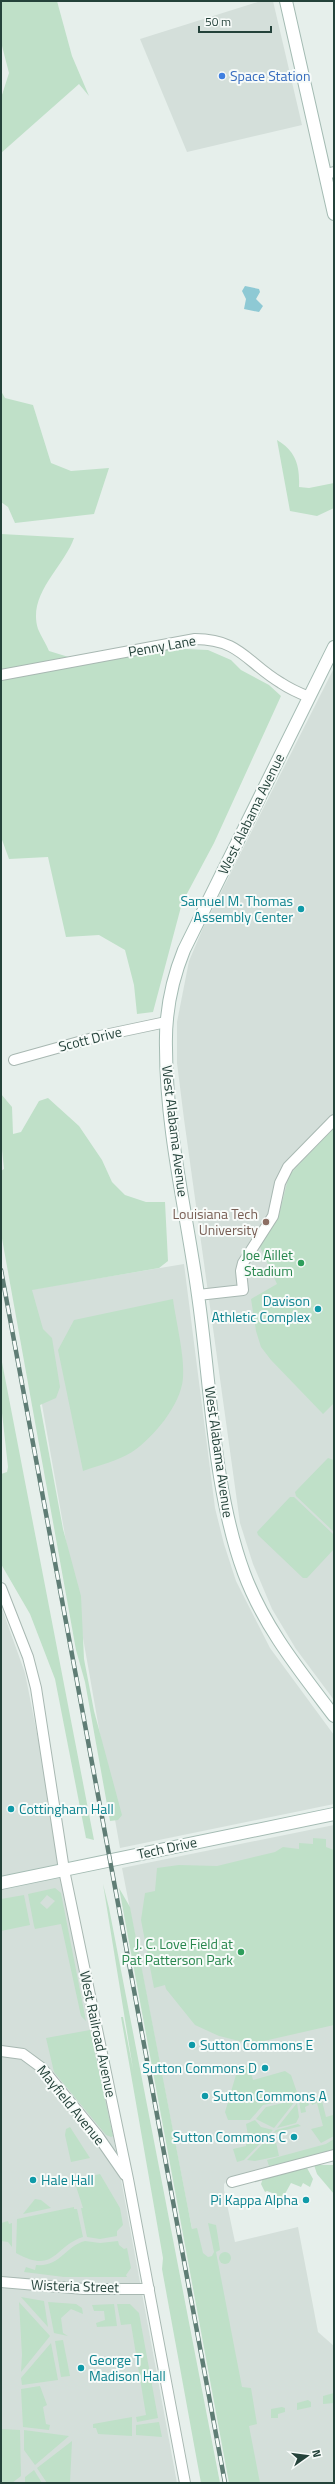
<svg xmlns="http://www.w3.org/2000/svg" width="335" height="2484" font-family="'Titillium Web',sans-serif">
<rect width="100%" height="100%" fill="#e6efeb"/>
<g fill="#d4dfda">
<polygon points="261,1 273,1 302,125 187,152 140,39"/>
<polygon points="334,668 334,1700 296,1649 272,1609 253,1564 240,1523 184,1119 177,1063 177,1022 189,961 203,928"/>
<polygon points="184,1264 215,1508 224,1544 236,1581 270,1648 334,1735 334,1804 120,1848 22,1291"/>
<polygon points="1,1606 25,1673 64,1870 177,2483 1,2483"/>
<polygon points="334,1825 334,2152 229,2179 224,2184 224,2190 235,2242 298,2227 318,2332 334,2346 334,2483 244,2483 188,2209 122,1868"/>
</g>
<g fill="#bfe0c8" fill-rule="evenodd">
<polygon points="1,1 57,1 72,56 89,96 79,84 1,153 1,98 9,73 1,42"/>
<polygon points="1,391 5,398 33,405 51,463 71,471 109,468 94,514 15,523 8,507 1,502"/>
<path d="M277 440C296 451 300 466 299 487L309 488 334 483V508L317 516 290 511Z"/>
<path d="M1 534 74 538C64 567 27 594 38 629 41 636 46 644 49 651L75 659 164 648 208 650 231 660 241 670 269 685 281 696 214 843 182 903 153 1012 137 1014 134 985 125 950 99 935 66 937 48 857 9 859 1 837Z"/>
<polygon points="1,1094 12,1107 13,1134 21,1132 39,1101 48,1098 79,1126 102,1160 112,1182 125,1195 146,1202 165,1202 168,1261 159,1268 32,1290 43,1329 52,1338 60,1387 56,1398 40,1405 63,1529 81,1596 84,1659 94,1711 122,1815 118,1820 110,1821 85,1682 76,1650 1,1233 1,1171 4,1169 1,1139"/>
<polygon points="334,1128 334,1403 323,1414 271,1360 261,1347 256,1331 251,1299 277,1284 260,1247 279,1215 289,1175"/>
<path d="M173 1299C176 1322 185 1357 183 1378 181 1405 153 1438 132 1452 117 1461 100 1465 83 1471L58 1350 74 1320Z"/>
<polygon points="1,1357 94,1840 86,1838 55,1679 30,1614 1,1564 1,1474 7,1472 8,1467 1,1404"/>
<polygon points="328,1458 334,1460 334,1532 296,1496 295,1492"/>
<polygon points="290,1497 294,1497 334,1535 334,1549 307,1578 303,1578 258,1535 257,1532"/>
<polygon points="313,1838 326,1839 326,1847 334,1850 334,2025 251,2044 219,2036 195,2025 166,1989 165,1985 154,1988 141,1920 145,1893 155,1891 157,1868 179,1865 217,1866 275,1852 283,1847 299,1849 299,1843 313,1844"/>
<polygon points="103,1884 109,1908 220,2483 201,2483 162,2269 163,2258 121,2017 123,2017 133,2069"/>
<path d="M55 1888 61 1893 86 2021 81 2016 61 1924 35 1929 34 1926 28 1894ZM47 1895 55 1901 47 1909 40 1903Z"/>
<polygon points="119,1888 130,1907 192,2229 197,2228 203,2253 208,2257 212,2256 214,2252 208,2223 216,2225 220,2250 216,2252 242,2387 251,2388 257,2424 249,2426 260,2483 229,2483"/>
<polygon points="24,1895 30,1925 1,1931 1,1899"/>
<polygon points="90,2030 113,2136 111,2137 106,2135 54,2072 46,2038"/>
<polygon points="249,2065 253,2080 285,2071 291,2075 299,2098 263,2105 250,2120 228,2120 225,2112 238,2068"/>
<polygon points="329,2097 322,2101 326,2117 333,2115 334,2136 321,2143 311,2129 323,2126 317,2103 312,2105 311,2102 308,2102 309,2105 305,2107 306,2112 301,2113 299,2101"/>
<polygon points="296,2100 274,2128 256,2119 266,2107"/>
<polygon points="297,2103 299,2117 296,2123 277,2128"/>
<polygon points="255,2120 261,2127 273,2130 244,2160 237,2162 233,2149 246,2146 246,2142 249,2141 246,2124"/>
<polygon points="298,2124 301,2126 274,2133 279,2156 255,2161 247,2160 276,2130"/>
<polygon points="70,2127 90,2158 71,2162 65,2135 66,2129"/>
<polygon points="334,2139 334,2152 269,2166 267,2160 326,2144"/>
<polygon points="314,2165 334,2165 334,2194 317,2174"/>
<polygon points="307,2168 313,2179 310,2187 303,2183 301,2187 291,2183 281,2201 274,2198 275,2194 267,2191 265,2192 261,2184 263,2178"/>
<polygon points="100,2174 120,2208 123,2225 117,2231 117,2236 100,2239 87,2237 81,2208 83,2208 74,2180"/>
<polygon points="35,2199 41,2200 51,2208 23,2214"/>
<path d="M74 2207V2209H77L83 2237C54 2246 55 2275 16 2253L17 2219Z"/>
<polygon points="8,2221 9,2224 12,2223 12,2247 8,2242 1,2241 1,2223"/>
<path d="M85 2241 100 2243 118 2241 119 2245 124 2249 127 2248 131 2268 126 2275 127 2277H64L24 2272 26 2267 35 2270 36 2265C61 2267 65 2246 85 2241Z"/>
<circle cx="225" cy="2258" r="6"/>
<polygon points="21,2297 44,2301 48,2327"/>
<polygon points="19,2302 50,2336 21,2372 22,2355"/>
<polygon points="48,2302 76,2304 82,2308 83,2314 71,2309 61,2318 63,2333 68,2336 54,2333"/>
<polygon points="114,2304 117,2326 97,2327 96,2323 105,2320 104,2311 94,2311 92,2305"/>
<polygon points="117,2304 130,2304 139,2313 158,2418 137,2422 136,2417 146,2415 131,2324 121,2325"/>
<polygon points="63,2340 70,2376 61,2377 55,2341"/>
<polygon points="51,2343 58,2380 22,2385 21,2378"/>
<polygon points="40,2386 47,2405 43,2407 46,2424 50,2425 49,2430 23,2427 21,2389"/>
<polygon points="334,2393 334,2403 323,2404 323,2396"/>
<polygon points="308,2400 311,2402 311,2407 297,2410 297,2403"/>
<polygon points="282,2407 285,2408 285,2412 278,2414 278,2418 271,2418 271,2409"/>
<polygon points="132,2417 132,2436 98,2434 96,2428 93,2428 93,2424"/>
<polygon points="159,2422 162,2437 136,2435 136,2425"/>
<polygon points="1,2429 20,2430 21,2476 12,2483 1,2483"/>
<polygon points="24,2430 69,2436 35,2465 24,2450"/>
<polygon points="72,2441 70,2483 47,2483 37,2468"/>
<polygon points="34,2470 42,2483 25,2483 25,2477"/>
</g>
<polygon fill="#8ec9d4" points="245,286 259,289 260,292 256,299 263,306 259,312 244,309 246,299 242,291"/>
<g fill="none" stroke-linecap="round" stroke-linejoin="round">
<defs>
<g id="minor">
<polyline points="326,174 334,172"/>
<path d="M1 675 195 639C240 639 247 663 281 683 290 689 299 693 309 697"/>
<polyline points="14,1060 100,1036 166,1022"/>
<polyline points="198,1295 243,1290 241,1271 243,1263 273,1216 280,1183 288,1167 334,1120"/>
<polyline points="1,1588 28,1657 36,1688 64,1870 128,2179 185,2483"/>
<polyline points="1,2051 23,2054 42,2068 98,2136 125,2175"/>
<polyline points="232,2182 334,2155"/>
<polyline points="1,2282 84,2289 149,2289"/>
</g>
<g id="secondary">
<polyline points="286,1 334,214"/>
<path d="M334 647 184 950C171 982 165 1013 166 1048 166 1131 187 1214 198 1295 211 1385 213 1489 244 1573 264 1627 300 1671 334 1716"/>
<polyline points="1,1883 334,1814"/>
</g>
</defs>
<use href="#minor" stroke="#a8b8b2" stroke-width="12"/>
<use href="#secondary" stroke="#a4bbb3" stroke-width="14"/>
<use href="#minor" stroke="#fff" stroke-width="10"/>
<use href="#secondary" stroke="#fff" stroke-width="12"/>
<defs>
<polyline id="rail" points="1,1270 225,2483"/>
</defs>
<use href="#rail" stroke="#5f7d75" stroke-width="4.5"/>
<use href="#rail" stroke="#f7fbf9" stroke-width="3" stroke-dasharray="9" stroke-linecap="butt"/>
</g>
<circle fill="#3f7fe0" stroke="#f7fbf9" stroke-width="1.5" cx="222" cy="76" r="4"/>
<g fill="#0f9aa8" stroke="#f7fbf9" stroke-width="1.5">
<circle cx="301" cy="909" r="4"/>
<circle cx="318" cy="1309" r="4"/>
<circle cx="11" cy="1809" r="4"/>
<circle cx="192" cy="2045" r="4"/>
<circle cx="265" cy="2068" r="4"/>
<circle cx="205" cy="2096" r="4"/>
<circle cx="294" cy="2137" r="4"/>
<circle cx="33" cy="2180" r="4"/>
<circle cx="306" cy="2200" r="4"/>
<circle cx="81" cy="2368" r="4"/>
</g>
<circle fill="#8d6e63" stroke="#f7fbf9" stroke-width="1.5" cx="266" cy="1222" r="4"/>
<g fill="#2e9e5b" stroke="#f7fbf9" stroke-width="1.5">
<circle cx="301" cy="1263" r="4"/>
<circle cx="241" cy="1952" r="4"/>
</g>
<g text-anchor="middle" stroke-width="4" stroke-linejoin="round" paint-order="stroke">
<g font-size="14" fill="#366cbe" stroke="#f7fbf9" text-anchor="start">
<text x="230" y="81">Space Station</text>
</g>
<g font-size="14" fill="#24423a" stroke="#f7fbf9">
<text transform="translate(162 646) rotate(-10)" y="5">Penny Lane</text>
<text transform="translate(251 814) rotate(-64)" y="5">West Alabama Avenue</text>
<text transform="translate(90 1039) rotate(-14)" y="5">Scott Drive</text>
<text transform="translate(175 1131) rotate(83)" y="5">West Alabama Avenue</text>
<text transform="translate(219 1452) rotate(82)" y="5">West Alabama Avenue</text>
<text transform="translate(167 1848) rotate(-12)" y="5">Tech Drive</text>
<text transform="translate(98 2034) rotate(78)" y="5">West Railroad Avenue</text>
<text transform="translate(71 2105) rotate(51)" y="5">Mayfield Avenue</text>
<text transform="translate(75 2286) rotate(2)" y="5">Wisteria Street</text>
</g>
<g font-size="14" fill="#0d838f" stroke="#f7fbf9" text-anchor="end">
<text x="293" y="906">Samuel M. Thomas<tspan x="293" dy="16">Assembly Center</tspan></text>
<text x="310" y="1306">Davison<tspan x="310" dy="16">Athletic Complex</tspan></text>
<text x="19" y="1814" text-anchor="start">Cottingham Hall</text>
<text x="200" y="2050" text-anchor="start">Sutton Commons E</text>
<text x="257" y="2073">Sutton Commons D</text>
<text x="213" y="2101" text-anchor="start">Sutton Commons A</text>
<text x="286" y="2142">Sutton Commons C</text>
<text x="41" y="2185" text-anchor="start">Hale Hall</text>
<text x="298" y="2205">Pi Kappa Alpha</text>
<text x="89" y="2365" text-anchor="start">George T<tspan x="89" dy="16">Madison Hall</tspan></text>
</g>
<g font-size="14" fill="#785e54" stroke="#f7fbf9" text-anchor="end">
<text x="258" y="1219">Louisiana Tech<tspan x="258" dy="16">University</tspan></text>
</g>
<g font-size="14" fill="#27864d" stroke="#f7fbf9" text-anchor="end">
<text x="293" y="1260">Joe Aillet<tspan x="293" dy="16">Stadium</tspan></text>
<text x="233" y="1949">J. C. Love Field at<tspan x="233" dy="16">Pat Patterson Park</tspan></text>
</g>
</g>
<rect width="335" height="2484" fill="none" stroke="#24423a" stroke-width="4"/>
<g transform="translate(307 2456) rotate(76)" stroke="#f7fbf9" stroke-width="3" paint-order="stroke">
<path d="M0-3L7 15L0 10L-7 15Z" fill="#24423a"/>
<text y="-6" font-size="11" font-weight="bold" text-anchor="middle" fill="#24423a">N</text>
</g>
<path d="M199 26v6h72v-6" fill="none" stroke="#24423a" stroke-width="2"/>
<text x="205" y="26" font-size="12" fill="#24423a" stroke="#f7fbf9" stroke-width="3" paint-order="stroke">50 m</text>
</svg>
